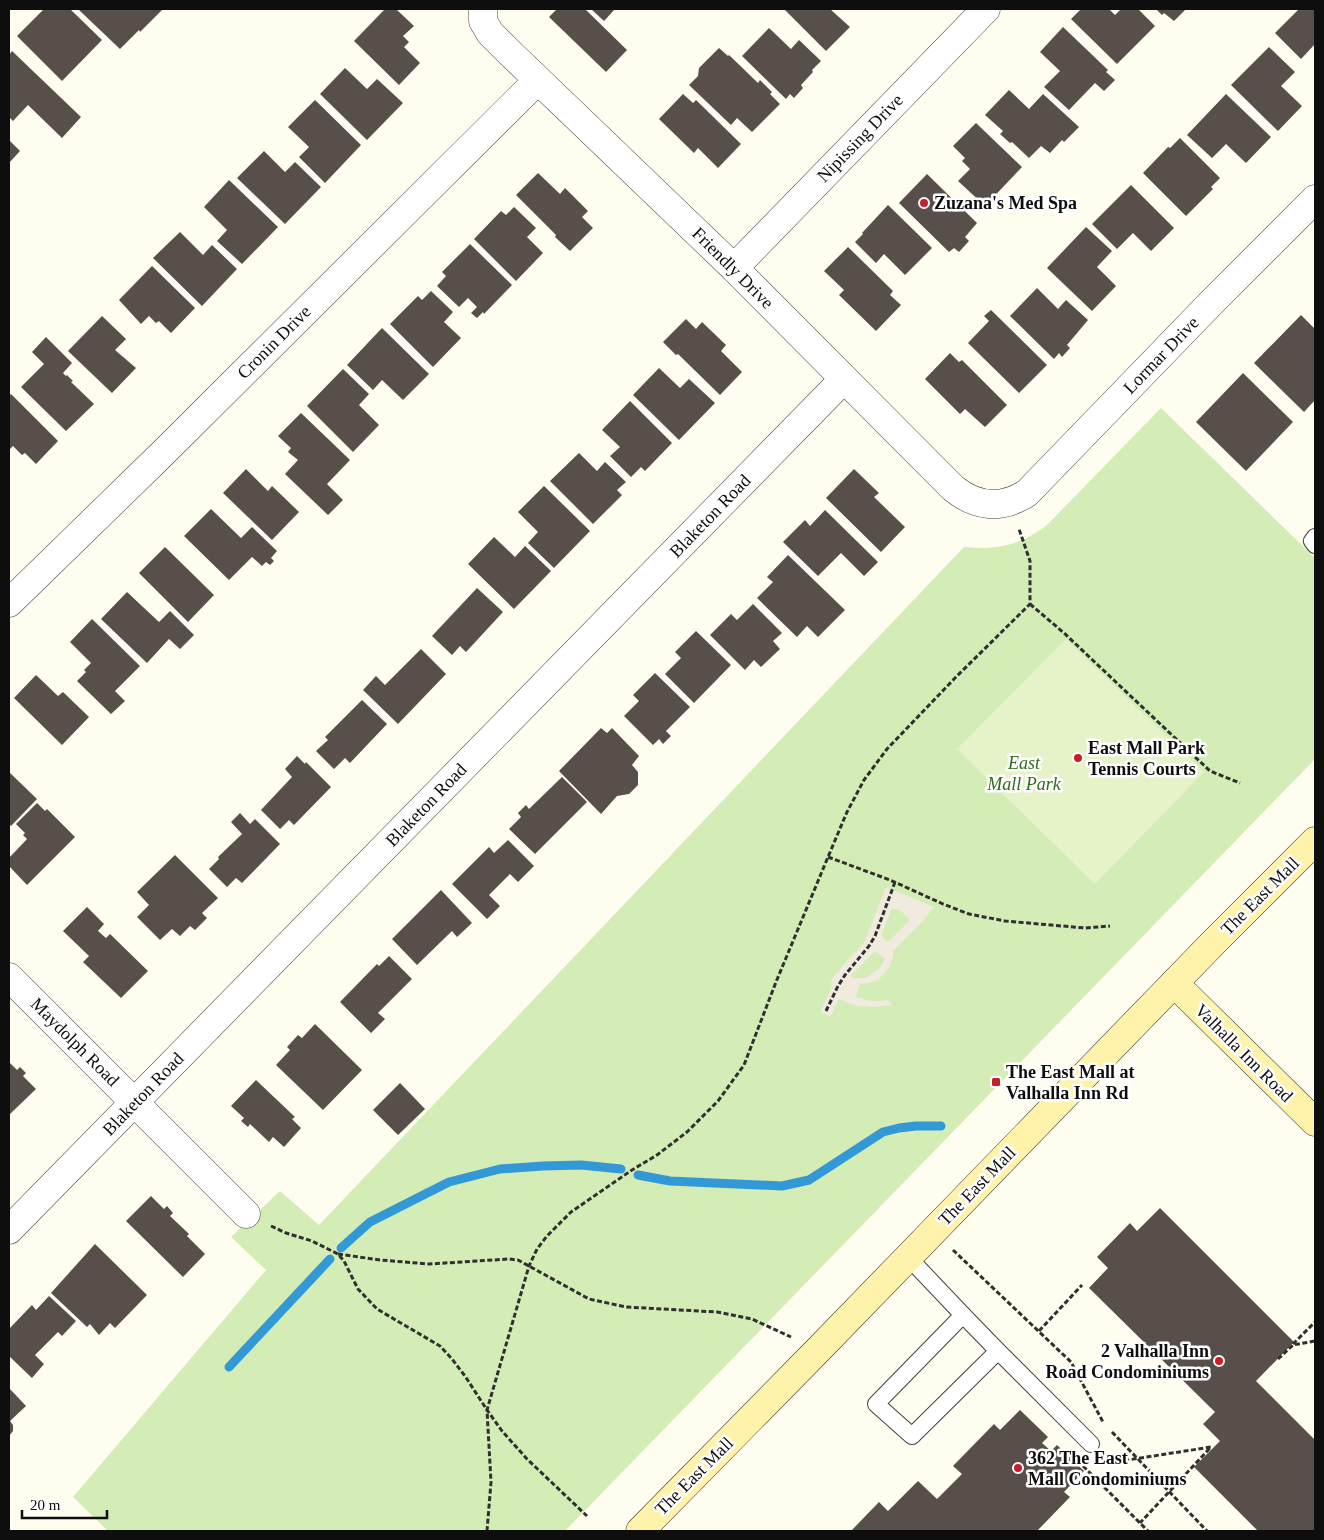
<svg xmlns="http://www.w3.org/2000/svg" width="1324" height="1540" font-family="Georgia,serif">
<rect width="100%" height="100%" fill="#fffcf0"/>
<path fill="#d4ecb6" d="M1161 408 1315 558V759L565 1531H108L73 1497 266 1270 231 1237 280 1191 319 1225 964 547C999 550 1020 546 1048 524Z"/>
<polygon fill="#e6f3c9" points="1066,639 1204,772 1095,884 957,749"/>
<path fill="#f0ebde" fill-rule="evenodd" d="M886 887 934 907 923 921 893 951V956L890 965 885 973 878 980 869 983 860 984 856 997 871 1001H880L888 1000 892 1005 874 1007 856 1006 839 999 831 1016 821 1013V1010L832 986 830 983 836 973 839 972 841 967 864 943ZM892 908 901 911 910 920 888 942 881 936ZM875 951 885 959 879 969 865 978H853L851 975Z"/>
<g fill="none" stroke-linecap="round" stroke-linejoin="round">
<g stroke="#3399d6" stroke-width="9">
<polyline points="638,1175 670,1181 782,1186 809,1180 883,1132 899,1128 916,1126 941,1126"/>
<polyline points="341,1248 370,1222 449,1182 500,1169 543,1166 581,1165 621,1169"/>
<polyline points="229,1367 330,1259"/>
</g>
</g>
<g fill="#584f4a">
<polygon points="44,9 70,9 102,40 62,81 17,36"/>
<polygon points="78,9 163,9 140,32 139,30 120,49"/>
<polygon points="385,9 396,9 414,26 403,36 409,42 404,47 420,63 399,85 354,41"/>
<polygon points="557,9 585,9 627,50 606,72 549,17"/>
<polygon points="591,9 615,9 604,21"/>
<polygon points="784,9 830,9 850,27 826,51"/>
<polygon points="1081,9 1109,9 1115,15 1121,9 1138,9 1155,26 1117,64 1071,19"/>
<polygon points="1156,9 1186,9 1174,21 1164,13 1162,15"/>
<polygon points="1299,9 1315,9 1315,44 1301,59 1275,33"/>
<polygon points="1063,27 1108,70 1106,72 1115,80 1104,91 1095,83 1069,110 1044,87 1060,71 1040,52"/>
<polygon points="769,28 791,49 799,40 821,61 812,70 813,72 801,85 803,88 794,98 790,94 786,99 742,56"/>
<polygon points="1269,47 1295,72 1281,86 1302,106 1278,131 1231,85"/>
<polygon points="719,48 728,56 729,55 758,83 760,80 772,92 770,94 780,104 752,132 737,118 731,125 689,85 698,76 699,68"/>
<polygon points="12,51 81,117 62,138 28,105 13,121 9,117 9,55"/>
<polygon points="345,68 367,89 377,79 403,103 367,140 320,94"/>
<polygon points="1009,90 1029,109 1043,94 1079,127 1064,142 1062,140 1050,153 1041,146 1029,158 1012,142 1010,143 1000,134 1003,131 985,115"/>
<polygon points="683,94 693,103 696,100 741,144 718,168 698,148 694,153 659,119"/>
<polygon points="1226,94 1271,137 1246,163 1226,144 1212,158 1187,135"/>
<polygon points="315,100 361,145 325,183 299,157 309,147 288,127"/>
<polygon points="976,123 1022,167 985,206 958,181 970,169 962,161 965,158 953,146"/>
<polygon points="1180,138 1220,178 1211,187 1213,189 1186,216 1143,173 1168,147 1170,148"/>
<polygon points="9,140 20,151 9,163"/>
<polygon points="264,151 285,172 295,162 321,187 285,224 237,178"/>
<polygon points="538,173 560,194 565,188 588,211 582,217 593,228 570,251 555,237 556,235 516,195"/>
<polygon points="927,174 977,223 965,237 969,241 959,252 954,248 949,252 899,203"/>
<polygon points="229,180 278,227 242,264 217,241 227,230 204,207"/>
<polygon points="1131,185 1174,228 1151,251 1133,233 1117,249 1092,224"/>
<polygon points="888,205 932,248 905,275 884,254 876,263 855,242 863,234 862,233"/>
<polygon points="514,207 536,228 527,237 543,253 516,281 474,239 501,211 506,215"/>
<polygon points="1086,227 1112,251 1097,267 1116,286 1092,311 1047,268"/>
<polygon points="180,232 203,255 212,245 237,269 202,306 153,258"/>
<polygon points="470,244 512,285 484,314 483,312 477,318 471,313 477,307 468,298 459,307 437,286 446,276 442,272"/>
<polygon points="848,247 893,291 890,295 901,305 876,331 839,295 844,290 824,271"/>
<polygon points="152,266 195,308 171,333 159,321 156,323 149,316 141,324 119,300"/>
<polygon points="1037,288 1058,309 1066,300 1088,320 1067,345 1070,348 1062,357 1059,353 1054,359 1010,316"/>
<polygon points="431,291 453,312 444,322 461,338 433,367 390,324 418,296 422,300"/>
<polygon points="991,310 1047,365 1019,393 968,343 989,321 984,316"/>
<polygon points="1301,315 1315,329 1315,400 1304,412 1254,363"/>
<polygon points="102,316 126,339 115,350 136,368 112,393 68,351"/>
<polygon points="686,319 696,329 702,322 726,345 721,351 742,372 720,395 678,354 676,355 663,342"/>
<polygon points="382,328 429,374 403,400 382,380 373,390 347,365"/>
<polygon points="46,337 72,363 63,373 66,376 67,375 73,381 71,382 94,404 66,431 21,387 44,364 32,352"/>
<polygon points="950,353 959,362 962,360 1007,405 985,427 965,409 960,414 925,379"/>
<polygon points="659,368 680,388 689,379 715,403 679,440 633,395"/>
<polygon points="343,369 369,394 359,405 379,425 353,452 307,406"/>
<polygon points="1243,373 1293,422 1246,471 1196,422"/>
<polygon points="11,394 58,441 36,464 25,453 22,455 13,446 9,450 9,397"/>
<polygon points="630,401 672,443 645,471 641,467 631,477 610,456 620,447 602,430"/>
<polygon points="301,413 350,460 327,484 343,500 328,515 285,474 298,460 288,452 291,448 278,436"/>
<polygon points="579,453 597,471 605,462 626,482 617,490 622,495 593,524 550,481"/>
<polygon points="246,469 268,491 272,486 299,512 272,540 223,493"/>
<polygon points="854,469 879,493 874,497 905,527 881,552 826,498"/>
<polygon points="544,486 590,531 554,568 528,543 538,532 518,512"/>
<polygon points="211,509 241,538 252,527 277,551 271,558 274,561 270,565 266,562 262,566 252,557 229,580 184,536"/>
<polygon points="825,510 878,562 864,576 841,553 818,576 783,542 805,520 810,526"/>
<polygon points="494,537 515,557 525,546 551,571 514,609 468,564"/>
<polygon points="165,547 214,595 188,622 139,573"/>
<polygon points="788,555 845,610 818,637 807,626 797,637 757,598 773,582 767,577"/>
<polygon points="477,588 503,612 466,652 460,646 452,655 432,636"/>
<polygon points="127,592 159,622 170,611 194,635 180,649 169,639 147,663 101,619"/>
<polygon points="753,604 782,633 773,641 780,649 761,667 754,660 745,670 710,635 731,614 737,620"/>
<polygon points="92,619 140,666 115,691 125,701 111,714 77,681 86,672 84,670 91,663 70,642"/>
<polygon points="696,631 731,665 694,703 665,674 681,658 675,652"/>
<polygon points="421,649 446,674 398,724 363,690 376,676 385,685"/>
<polygon points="655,673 690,707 666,731 671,736 663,744 659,739 653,745 624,716 639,701 633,695"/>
<polygon points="36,675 58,696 63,692 89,717 62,745 14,698"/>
<polygon points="362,700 387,724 350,763 345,758 334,769 316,751 328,740 325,737"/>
<polygon points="601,728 607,733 612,728 639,756 632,765 638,772 638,785 629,794 617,796 601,814 559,771"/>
<polygon points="297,756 305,764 306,762 331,787 294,825 289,820 280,829 261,810 292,777 285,769"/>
<polygon points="9,772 37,799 11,826 9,824"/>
<polygon points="562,777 587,802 535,854 509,829 521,817 518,813 526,805 529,809"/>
<polygon points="37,803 45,811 47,809 75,837 27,885 9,866 9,858 27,839 23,835 25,833 16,824"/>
<polygon points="240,813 250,824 255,819 280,844 242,883 236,878 227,887 209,869 219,859 218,857 242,834 231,822"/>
<polygon points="508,840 534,866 518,882 510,874 489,895 500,906 487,919 452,884 489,847 494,853"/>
<polygon points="175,855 218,898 202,913 207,918 195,930 190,926 180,936 172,929 160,940 137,917 149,905 137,892"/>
<polygon points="441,890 472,923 457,937 452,931 417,965 392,939"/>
<polygon points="87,907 104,924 98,931 106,938 110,934 148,971 121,998 83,962 89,956 63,931"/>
<polygon points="389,956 412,979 378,1013 385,1019 371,1033 340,1002 377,964 379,966"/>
<polygon points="315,1024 362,1070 323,1110 276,1065 290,1050 287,1047 298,1035 302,1038"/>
<polygon points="9,1062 17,1070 20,1067 26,1073 23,1076 36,1089 10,1114 9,1113"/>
<polygon points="256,1080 295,1117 292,1119 301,1128 284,1147 273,1137 269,1142 250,1124 248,1127 241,1121 244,1118 231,1106"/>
<polygon points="400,1083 425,1109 398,1135 373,1110"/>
<polygon points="151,1196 164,1209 167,1206 173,1213 170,1216 189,1234 187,1236 205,1254 183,1277 126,1221"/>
<polygon points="1160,1208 1294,1342 1256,1381 1315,1440 1315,1531 1258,1531 1194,1467 1220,1441 1203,1424 1215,1412 1089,1288 1108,1268 1097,1257 1130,1223 1137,1231"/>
<polygon points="95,1244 147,1295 115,1328 110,1323 99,1335 90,1324 87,1327 51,1293"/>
<polygon points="49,1296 76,1321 62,1336 58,1332 35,1355 44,1364 32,1378 9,1356 9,1329 32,1305 36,1310"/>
<polygon points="9,1388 26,1406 10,1421 13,1425 13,1431 9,1436"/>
<polygon points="1020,1410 1048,1437 1042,1443 1051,1451 1057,1445 1084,1471 1064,1492 1070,1497 1037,1531 851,1531 879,1502 888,1511 918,1481 937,1499 962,1474 953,1466 994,1424 1000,1430"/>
</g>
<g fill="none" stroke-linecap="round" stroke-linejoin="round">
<defs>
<g id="lane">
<polyline points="1315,537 1312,541 1315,545"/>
<polyline points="908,1257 963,1315"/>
<polyline points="998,1351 912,1436 876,1404 963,1315 998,1351 1091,1444"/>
</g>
<g id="street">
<path d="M483 9V21L490 33 509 52 734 268 953 488C976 507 1001 510 1027 493L1212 302 1315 199"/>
<polyline points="734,268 986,9"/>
<polyline points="9,603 162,454 538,80"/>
<polyline points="9,977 246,1214"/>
<polyline points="9,1230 844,379"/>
</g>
<g id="secondary">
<polyline points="1174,983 1315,1122"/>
<polyline points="640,1531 819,1349 1214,942 1315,841"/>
</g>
</defs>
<use href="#lane" stroke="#414141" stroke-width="18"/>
<use href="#street" stroke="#414141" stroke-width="29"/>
<use href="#secondary" stroke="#303030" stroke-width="29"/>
<g stroke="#303030" stroke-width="3" stroke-dasharray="5 2.5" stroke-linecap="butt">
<polyline points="1030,604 1064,633 1210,771 1240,783"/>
<polyline points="828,857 890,880 943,904 969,914 1005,921 1085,928 1110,926"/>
<polyline points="826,1011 838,986 845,975 869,946 875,936 895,882"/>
<polyline points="271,1226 286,1233 312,1241 338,1254 344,1261 358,1289 377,1309 440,1346 452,1359 465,1376 487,1410 502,1431 527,1459 587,1516"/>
<polyline points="953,1250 1071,1362 1103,1422"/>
<polyline points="338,1254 380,1260 429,1264 509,1259 518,1260 589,1299 626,1307 717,1312 752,1319 791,1337"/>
<polyline points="1039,1331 1082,1285"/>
<polyline points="1293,1344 1315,1322"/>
<polyline points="1278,1359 1293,1345 1315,1341"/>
<polyline points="1112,1432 1207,1531"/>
<polyline points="1102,1464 1211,1447 1140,1523"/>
<polyline points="1083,1466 1148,1531"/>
<polyline points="487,1531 491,1482 487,1410 529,1266 537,1249 547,1236 571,1212 632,1170 657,1155 687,1132 718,1101 744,1065 776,982 828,857 847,812 864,780 887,749 956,677 1030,604 1030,561 1019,529"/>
</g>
<use href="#lane" stroke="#fff" stroke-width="16"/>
<use href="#street" stroke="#fff" stroke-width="28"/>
<use href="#secondary" stroke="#fff3ab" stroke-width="28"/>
</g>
<g fill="#c81d2a" stroke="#fff" stroke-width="2">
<circle cx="924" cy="203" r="5"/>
<circle cx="1078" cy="758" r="5"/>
<rect x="991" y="1077" width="10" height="10" rx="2.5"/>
<circle cx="1219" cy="1361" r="5"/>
<circle cx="1018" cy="1468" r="5"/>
</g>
<g text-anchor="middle" stroke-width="5" stroke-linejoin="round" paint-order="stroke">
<g font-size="18" fill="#0e0e0e" stroke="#fff">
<text transform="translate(860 138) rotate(-46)" y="6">Nipissing Drive</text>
<text transform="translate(733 268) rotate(45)" y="6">Friendly Drive</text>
<text transform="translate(274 342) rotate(-45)" y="6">Cronin Drive</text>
<text transform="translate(1161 355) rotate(-46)" y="6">Lormar Drive</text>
<text transform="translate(710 516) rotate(-46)" y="6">Blaketon Road</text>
<text transform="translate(426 805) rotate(-46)" y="6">Blaketon Road</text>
<text transform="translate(1260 896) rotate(-45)" y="6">The East Mall</text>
<text transform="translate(75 1042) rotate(45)" y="6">Maydolph Road</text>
<text transform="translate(1244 1053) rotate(45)" y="6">Valhalla Inn Road</text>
<text transform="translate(143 1094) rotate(-46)" y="6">Blaketon Road</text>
<text transform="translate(977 1186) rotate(-46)" y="6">The East Mall</text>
<text transform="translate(694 1476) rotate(-45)" y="6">The East Mall</text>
</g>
<g font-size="18" font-weight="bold" fill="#0e0e0e" stroke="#fff" text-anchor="start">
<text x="934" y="209">Zuzana's Med Spa</text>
<text x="1088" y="754">East Mall Park<tspan x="1088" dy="21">Tennis Courts</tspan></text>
<text x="1006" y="1078">The East Mall at<tspan x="1006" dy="21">Valhalla Inn Rd</tspan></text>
<text x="1209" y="1357" text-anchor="end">2 Valhalla Inn<tspan x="1209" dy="21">Road Condominiums</tspan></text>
<text x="1028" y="1464">362 The East<tspan x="1028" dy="21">Mall Condominiums</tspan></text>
</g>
<g font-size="18" font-style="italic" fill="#2d6b1a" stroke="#fff">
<text x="1024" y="769">East<tspan x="1024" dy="21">Mall Park</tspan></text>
</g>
</g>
<rect width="1324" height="1540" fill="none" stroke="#0e0e0e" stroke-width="20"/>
<path d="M22 1510v8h85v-8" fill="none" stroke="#0e0e0e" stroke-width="2.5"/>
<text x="30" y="1510" font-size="15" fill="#0e0e0e" stroke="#ffffff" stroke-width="4" paint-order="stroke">20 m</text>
</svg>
